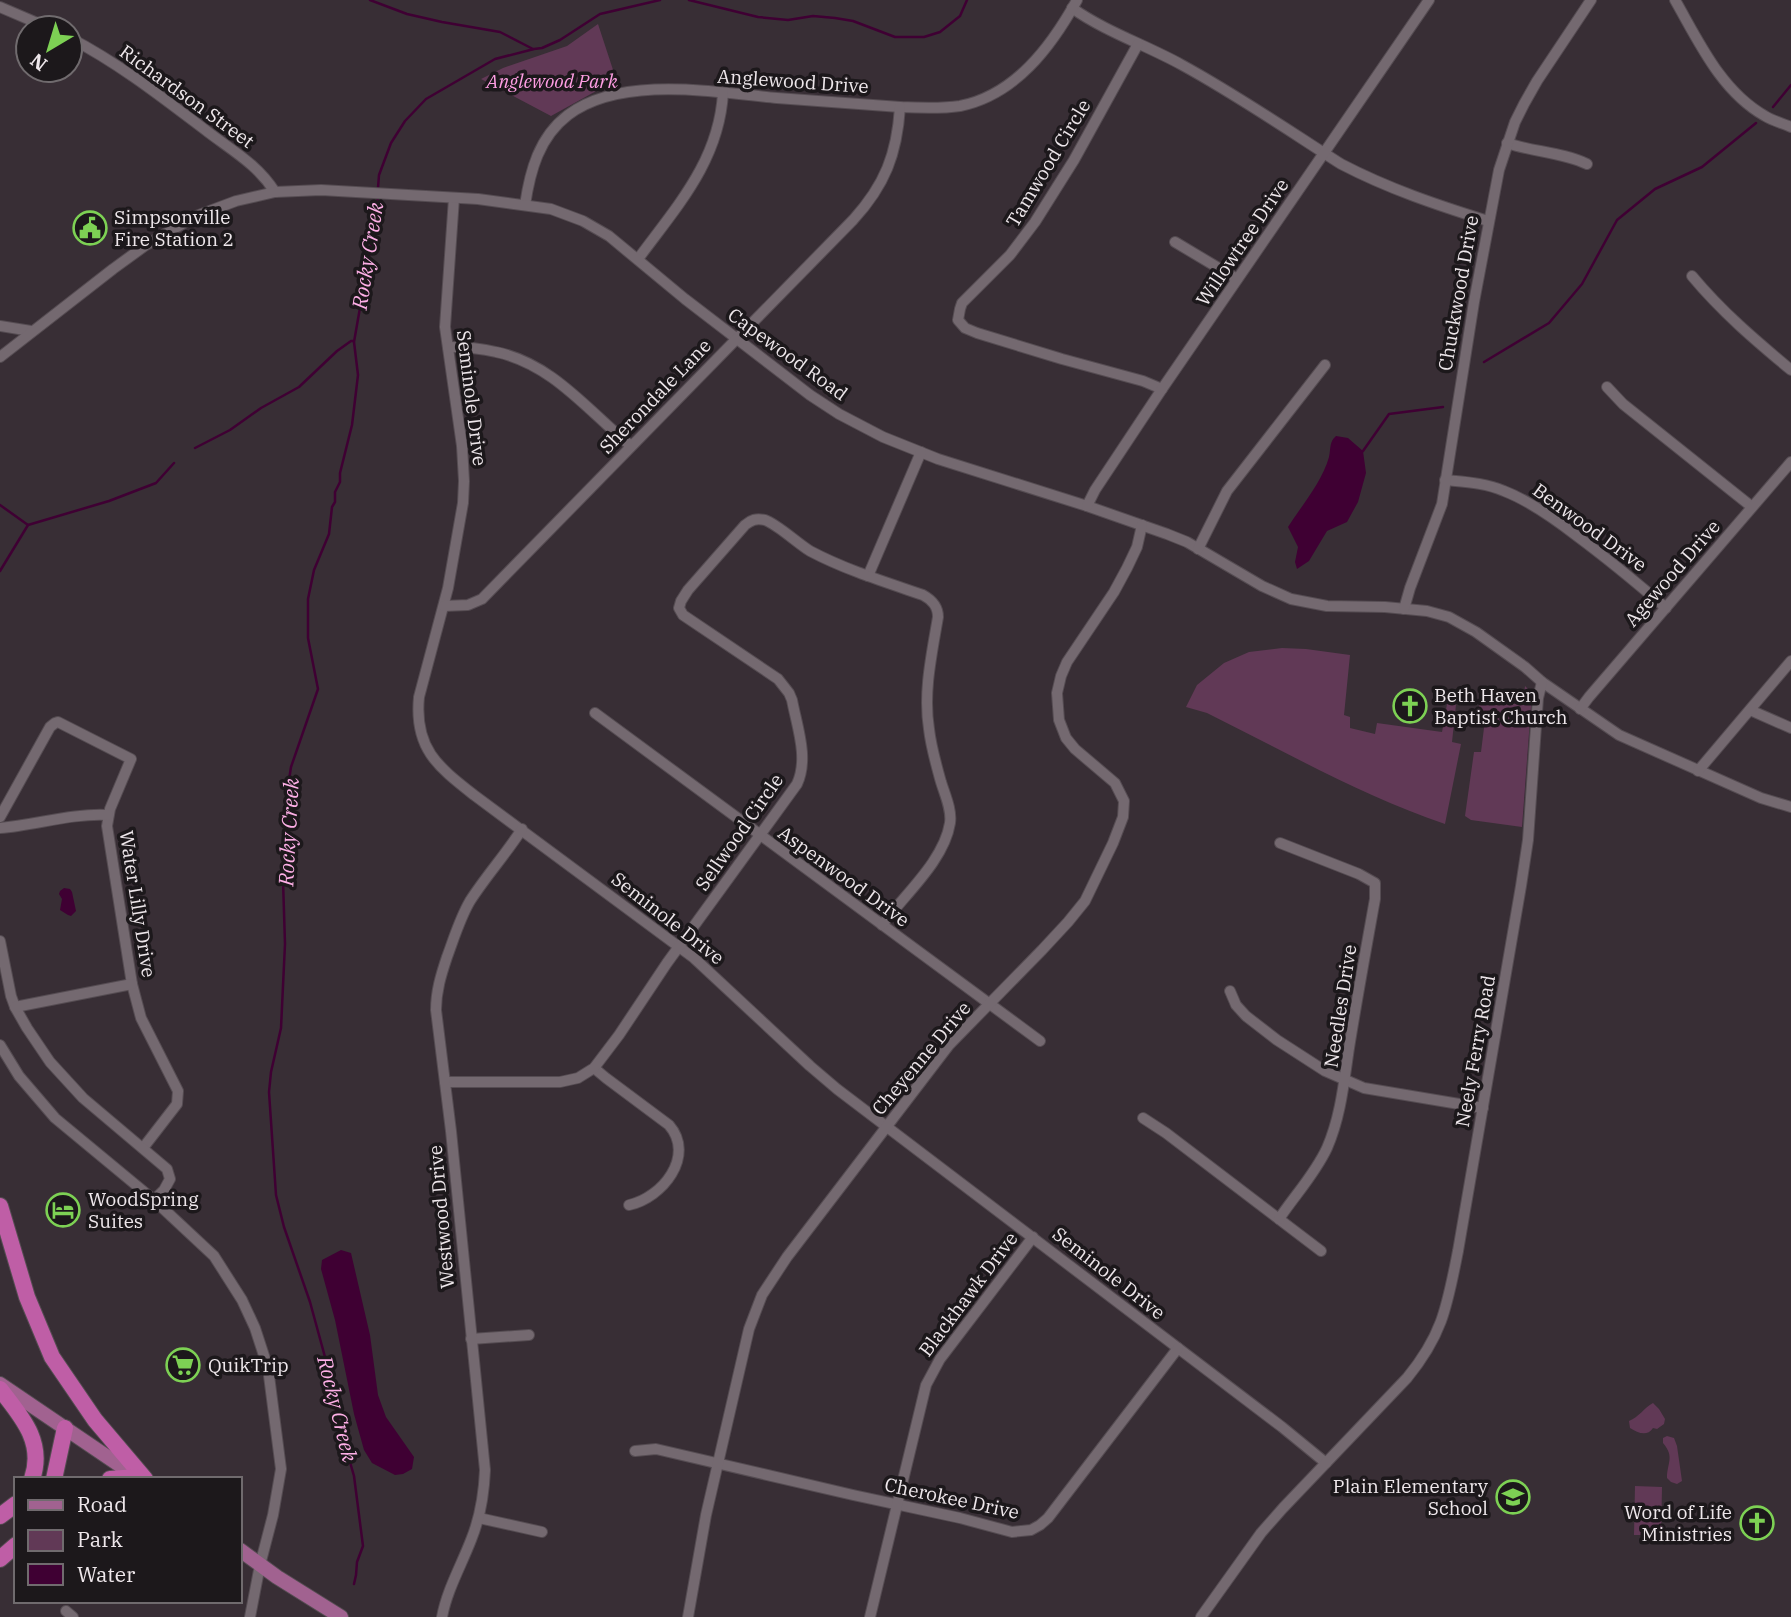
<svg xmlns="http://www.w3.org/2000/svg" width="1791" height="1617" font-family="'IBM Plex Serif',serif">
<rect width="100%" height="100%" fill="#382e35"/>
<g fill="#613956">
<polygon points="598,24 617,82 598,90 551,116 481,79 503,68 567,46"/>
<path d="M1282 648 1306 649 1350 655 1344 715 1350 717V728L1375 734 1377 723 1442 732 1449 693 1457 695 1452 742 1461 744 1445 824C1362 796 1286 752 1207 713L1186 707 1197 685 1224 663 1249 652Z"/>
<polygon points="1525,686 1532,693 1522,827 1471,820 1465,816 1474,752 1481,752 1486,712 1479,708 1480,691 1499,702 1523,705"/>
<path d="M1653 1403 1659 1409 1665 1419 1664 1424 1657 1429 1653 1428C1647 1437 1638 1433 1630 1428L1629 1421C1639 1417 1644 1408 1653 1403Z"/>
<path d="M1667 1436 1674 1438 1677 1446 1682 1481 1677 1484 1671 1482 1667 1478C1667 1463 1675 1457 1663 1443V1438Z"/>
<polygon points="1635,1486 1662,1487 1661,1535 1634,1535"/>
</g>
<g fill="#3f0033">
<path d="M1336 436 1348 438 1363 451 1366 473 1358 502 1347 522 1327 531 1309 561 1297 569 1295 562 1298 547 1288 527C1302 505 1322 482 1329 457 1331 448 1329 442 1336 436Z"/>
<polygon points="64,888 70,889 72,892 76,911 71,916 68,915 60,910 62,899 59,894 60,891"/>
<polygon points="341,1250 351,1253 370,1335 378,1395 386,1417 414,1457 412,1469 403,1474 395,1475 372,1463 364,1450 354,1414 335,1320 321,1269 322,1260"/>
</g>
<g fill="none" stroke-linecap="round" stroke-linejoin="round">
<g stroke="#3f0033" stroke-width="2.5">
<polyline points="370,0 407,14 442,22 500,32 533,49"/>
<polyline points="689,0 758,17 788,20 813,16 835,18 853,21 895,37 924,37 940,32 960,16 967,0"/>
<polyline points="1773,107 1791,85"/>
<polyline points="378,188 379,175 391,143 405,121 426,99 495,59 534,49 542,48 560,40 600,14 660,0"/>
<polyline points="1484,362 1549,323 1582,284 1617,220 1655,189 1702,167 1756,123"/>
<polyline points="195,448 230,430 261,408 299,387 337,351 351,341 353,341"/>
<polyline points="1363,451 1389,414 1443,407"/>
<polyline points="0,505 28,525"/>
<polyline points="0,571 28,525 109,501 156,483 174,463"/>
<polyline points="354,1584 356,1575 357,1562 363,1546 354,1476 339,1424 328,1368 310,1302 284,1227 276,1195 269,1092 271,1072 281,1028 285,944 283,880 287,860 289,819 291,819 289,780 291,767 318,689 308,638 308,599 314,570 329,534 332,507 335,502 335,492 340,482 340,473 352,425 358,375 354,342 377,211 378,195"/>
</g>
<defs>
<g id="minor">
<path d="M1675 0C1699 42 1721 91 1765 116 1773 121 1782 123 1791 127"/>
<polyline points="0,7 49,28"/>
<path d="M1072 8C1106 32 1146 45 1182 65 1237 95 1288 130 1341 164 1389 189 1437 205 1488 221"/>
<path d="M70 38C120 64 163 98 208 132 233 151 258 165 275 192"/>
<polyline points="1138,44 1074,160 1035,222 1010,255 962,303 960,309 958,320 965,328 977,333 1062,359 1143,381 1162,389"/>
<path d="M1507 143C1533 152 1562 152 1587 164"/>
<path d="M454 198 445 327 462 446 464 481 463 503 448 588 419 697C414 748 437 766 474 795L694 958 810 1066 837 1089 1282 1427 1326 1463"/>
<path d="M525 205C530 171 539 137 568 115 621 75 714 92 777 98 818 101 859 104 900 107 920 108 940 109 960 106 1015 95 1051 47 1077 0"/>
<polyline points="1175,242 1237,279"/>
<path d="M638 259C677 206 719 161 723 93"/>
<path d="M1692 276C1722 312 1755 340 1791 370"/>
<polyline points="0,326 31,331"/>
<path d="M448 347C464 347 480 348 496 352 553 364 588 411 631 446"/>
<polyline points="0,357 113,269 146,245 196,216 236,201 275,192 321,190 478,199 551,209 583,221 609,236 685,299 810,395 839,414 883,437 938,459 1087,506 1167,534 1187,542 1262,586 1291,599 1327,606 1385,607 1427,611 1449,617 1476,632 1525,667 1542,682 1619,735 1761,798 1791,807"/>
<polyline points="1607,387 1623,404 1752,507"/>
<path d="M1445 480C1465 482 1486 483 1504 491 1530 501 1555 519 1577 536 1608 559 1637 583 1666 608"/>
<polyline points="1087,506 1095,490 1162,389 1429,0"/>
<polyline points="1198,549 1227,491 1325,365"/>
<polyline points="868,576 921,452"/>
<path d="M444 606 468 605 482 599 853 220C885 185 897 154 900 107"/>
<polyline points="1404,609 1410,588 1442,504 1474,302 1499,170 1515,122 1524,104 1537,81 1591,0"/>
<polyline points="1580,709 1589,697 1791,462"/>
<polyline points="1750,710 1791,728"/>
<polyline points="595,713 1040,1041"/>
<polyline points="1698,771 1791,661"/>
<polyline points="0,817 50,727 55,723 58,722 131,759 110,809 107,826 132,984 141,1018 178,1091 177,1104 143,1148"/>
<path d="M0 828C36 825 72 813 108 815"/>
<polyline points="0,941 11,996 15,1007 27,1028 50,1062 83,1098 167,1169 170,1179 164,1190 154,1200"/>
<polyline points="1230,991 1236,1005 1246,1016 1277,1040 1325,1071 1364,1088 1483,1108"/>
<polyline points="15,1007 132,984"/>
<polyline points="0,1045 19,1076 55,1118 154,1200 214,1256 242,1300 255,1328 268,1368 281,1469 273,1515 260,1565 250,1617"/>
<path d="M594 1068 606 1078 669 1125C696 1156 662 1198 629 1205"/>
<path d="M445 1082H560L578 1078 594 1068 619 1035 667 963 797 784C809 758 797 727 792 700L789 693 778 679 683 615 679 608 681 601 688 590 745 525C751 520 756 518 765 520 777 524 797 543 810 551 846 570 885 582 923 595 932 600 938 606 938 617 932 653 923 692 929 729 931 747 936 764 941 782 945 795 952 810 950 823 944 861 904 895 882 925"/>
<polyline points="1143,1118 1166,1133 1321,1251"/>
<path d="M1279 1219C1295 1195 1315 1174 1327 1148 1341 1116 1344 1081 1349 1048 1357 998 1366 949 1375 899V883L1359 874 1280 843"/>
<polyline points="471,1339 529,1335"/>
<polyline points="635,1451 656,1449 853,1495 960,1518 1012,1532 1031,1530 1040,1525 1048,1518 1178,1348"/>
<polyline points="479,1518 542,1532"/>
<polyline points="66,1611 73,1617"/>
<path d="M442 1617C447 1590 461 1566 471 1540 480 1518 484 1494 485 1470L451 1131 436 1010C436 991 441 975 447 957 454 938 460 918 470 901 486 876 506 854 522 829"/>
<polyline points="688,1617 706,1515 749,1329 762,1295 787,1257 949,1045 1042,950 1068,922 1085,901 1113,843 1123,817 1124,801 1115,783 1075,749 1066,738 1059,720 1057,693 1061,676 1067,662 1114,592 1127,568 1137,547 1142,525"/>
<polyline points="870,1617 926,1385 940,1359 1033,1237"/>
<path d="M1201 1617 1261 1533 1283 1508 1407 1378C1443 1334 1447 1306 1458 1251L1521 886 1528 840 1538 698 1542 682"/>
</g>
<g id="major">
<polyline points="0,1384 140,1479"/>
<polyline points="240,1550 277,1577 341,1617"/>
</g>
<g id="highway">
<polyline points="0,1206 27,1297 52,1357 95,1420 145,1479"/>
<path d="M0 1389C21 1416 45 1442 32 1479"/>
<polyline points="54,1479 65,1428"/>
<polyline points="110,1479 137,1477"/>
<polyline points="0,1516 16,1504"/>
<polyline points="0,1559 16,1545"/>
</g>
</defs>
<use href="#minor" stroke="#554c52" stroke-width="12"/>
<use href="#major" stroke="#554c52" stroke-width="16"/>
<use href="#highway" stroke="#554c52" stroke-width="18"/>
<use href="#minor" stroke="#746970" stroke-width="10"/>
<use href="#major" stroke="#a16290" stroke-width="14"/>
<use href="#highway" stroke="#bf5ea6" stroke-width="16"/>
</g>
<defs>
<symbol id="civic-ring" viewBox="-11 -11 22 22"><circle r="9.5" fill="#1c181b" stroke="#7dd154" stroke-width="1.5"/><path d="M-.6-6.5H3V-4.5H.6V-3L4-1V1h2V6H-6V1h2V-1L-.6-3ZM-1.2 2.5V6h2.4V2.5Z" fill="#7dd154"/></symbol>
<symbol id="church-ring" viewBox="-11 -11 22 22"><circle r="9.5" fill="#1c181b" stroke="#7dd154" stroke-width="1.5"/><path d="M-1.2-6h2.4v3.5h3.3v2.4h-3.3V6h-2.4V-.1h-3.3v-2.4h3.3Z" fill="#7dd154"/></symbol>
<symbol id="hotel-ring" viewBox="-11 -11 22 22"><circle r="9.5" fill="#1c181b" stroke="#7dd154" stroke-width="1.5"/><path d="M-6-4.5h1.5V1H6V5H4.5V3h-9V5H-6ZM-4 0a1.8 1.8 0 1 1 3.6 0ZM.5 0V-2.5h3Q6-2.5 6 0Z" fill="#7dd154"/></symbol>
<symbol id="supermarket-ring" viewBox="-11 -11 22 22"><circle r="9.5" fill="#1c181b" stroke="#7dd154" stroke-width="1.5"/><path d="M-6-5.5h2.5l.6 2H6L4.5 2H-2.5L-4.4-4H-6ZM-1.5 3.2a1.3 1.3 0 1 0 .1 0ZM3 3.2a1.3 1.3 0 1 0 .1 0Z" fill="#7dd154"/></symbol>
<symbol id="school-ring" viewBox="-11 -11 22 22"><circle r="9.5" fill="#1c181b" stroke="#7dd154" stroke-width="1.5"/><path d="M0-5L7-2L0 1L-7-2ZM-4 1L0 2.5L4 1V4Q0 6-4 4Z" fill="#7dd154"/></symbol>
</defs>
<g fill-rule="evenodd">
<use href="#civic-ring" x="71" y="209" width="38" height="38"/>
<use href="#church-ring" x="1391" y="687" width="38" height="38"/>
<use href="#hotel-ring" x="44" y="1191" width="38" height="38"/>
<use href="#supermarket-ring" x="164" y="1346" width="38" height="38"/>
<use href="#school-ring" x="1494" y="1478" width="38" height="38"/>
<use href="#church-ring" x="1738" y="1504" width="38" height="38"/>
</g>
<g text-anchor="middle" stroke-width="7" stroke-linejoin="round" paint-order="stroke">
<g font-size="19" font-style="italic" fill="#fe9ee3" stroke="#1c181b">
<text x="552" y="88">Anglewood Park</text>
</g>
<g font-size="19" fill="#eee7eb" stroke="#1c181b">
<text transform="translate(793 81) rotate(4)" y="7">Anglewood Drive</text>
<text transform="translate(187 96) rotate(36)" y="7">Richardson Street</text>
<text transform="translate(1048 163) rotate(-59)" y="7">Tamwood Circle</text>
<text transform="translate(1242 242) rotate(-56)" y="7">Willowtree Drive</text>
<text transform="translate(1458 293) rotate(-80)" y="7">Chuckwood Drive</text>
<text transform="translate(788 354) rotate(36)" y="7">Capewood Road</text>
<text transform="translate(655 396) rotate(-46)" y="7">Sherondale Lane</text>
<text transform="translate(472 398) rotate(83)" y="7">Seminole Drive</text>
<text transform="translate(1590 527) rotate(36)" y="7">Benwood Drive</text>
<text transform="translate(1672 573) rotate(-49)" y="7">Agewood Drive</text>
<text transform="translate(739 832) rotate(-55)" y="7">Sellwood Circle</text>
<text transform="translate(844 876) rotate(36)" y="7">Aspenwood Drive</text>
<text transform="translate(138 904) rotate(81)" y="7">Water Lilly Drive</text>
<text transform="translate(668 918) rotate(38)" y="7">Seminole Drive</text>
<text transform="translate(1340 1006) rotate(-81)" y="7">Needles Drive</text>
<text transform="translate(1475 1051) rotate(-80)" y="7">Neely Ferry Road</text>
<text transform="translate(921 1058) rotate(-50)" y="7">Cheyenne Drive</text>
<text transform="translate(441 1217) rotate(-95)" y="7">Westwood Drive</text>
<text transform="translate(1109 1273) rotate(38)" y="7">Seminole Drive</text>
<text transform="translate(968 1294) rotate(-53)" y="7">Blackhawk Drive</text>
<text transform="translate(952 1498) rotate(12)" y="7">Cherokee Drive</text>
</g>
<g font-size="19" fill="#eee7eb" stroke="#1c181b" text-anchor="start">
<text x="114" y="224">Simpsonville<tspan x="114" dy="22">Fire Station 2</tspan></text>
<text x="1434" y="702">Beth Haven<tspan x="1434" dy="22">Baptist Church</tspan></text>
<text x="88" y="1206">WoodSpring<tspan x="88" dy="22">Suites</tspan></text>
<text x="208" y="1372">QuikTrip</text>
<text x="1488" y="1493" text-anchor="end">Plain Elementary<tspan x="1488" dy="22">School</tspan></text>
<text x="1732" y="1519" text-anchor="end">Word of Life<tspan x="1732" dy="22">Ministries</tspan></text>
</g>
<g font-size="21" font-style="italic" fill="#fdafe6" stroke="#1c181b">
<text transform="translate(368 256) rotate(-81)" y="7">Rocky Creek</text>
<text transform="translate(289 832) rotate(-87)" y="7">Rocky Creek</text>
<text transform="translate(337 1409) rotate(76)" y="7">Rocky Creek</text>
</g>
</g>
<rect x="14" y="1477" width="228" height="126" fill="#1c181b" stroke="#706b6e" stroke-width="2"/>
<rect x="28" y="1500" width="35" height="10" fill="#a16290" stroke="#706b6e" stroke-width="2"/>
<text x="77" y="1512" font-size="21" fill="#eee7eb">Road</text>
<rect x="28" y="1530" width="35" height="21" fill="#613956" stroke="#706b6e" stroke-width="2"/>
<text x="77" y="1547" font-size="21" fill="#eee7eb">Park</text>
<rect x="28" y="1564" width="35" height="21" fill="#3f0033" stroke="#706b6e" stroke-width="2"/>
<text x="77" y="1582" font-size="21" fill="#eee7eb">Water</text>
<g transform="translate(49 49) rotate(218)"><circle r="33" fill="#1c181b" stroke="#706b6e" stroke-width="2"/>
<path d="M0-5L12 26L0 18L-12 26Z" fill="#7dd154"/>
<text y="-10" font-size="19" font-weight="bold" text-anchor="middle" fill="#eee7eb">N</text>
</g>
</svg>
